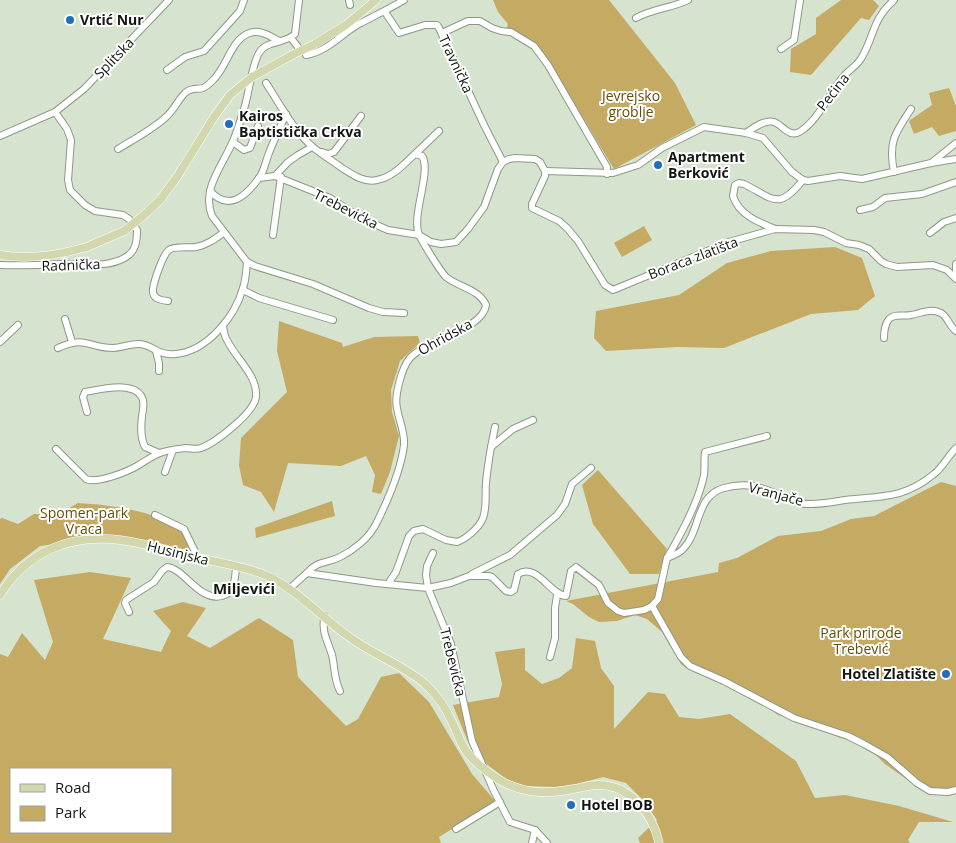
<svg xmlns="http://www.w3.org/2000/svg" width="956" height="843" font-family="'Open Sans',sans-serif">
<rect width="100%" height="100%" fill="#d5e3cf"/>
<g fill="#c4aa63" fill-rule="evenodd">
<polygon points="493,0 609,0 675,83 696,125 614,169 546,57 506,30 508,24 498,12"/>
<polygon points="841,0 873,0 879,6 869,20 861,18 811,75 790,72 791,49 816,34 816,18"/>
<polygon points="949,88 956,106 956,131 939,136 932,127 914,134 909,121 932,105 929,93"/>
<polygon points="644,226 652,240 622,257 614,243"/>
<polygon points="835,247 862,258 875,296 858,310 811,314 724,348 677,347 606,351 594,338 596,311 679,295 727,263 771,251"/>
<polygon points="279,321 342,343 343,347 374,337 418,336 420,343 400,361 391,390 392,412 399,436 390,472 381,494 372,492 375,475 366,456 341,466 288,463 274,512 261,492 243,485 239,465 241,438 287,392 277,351"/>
<polygon points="598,470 667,549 659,574 630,574 593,524 582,485"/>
<polygon points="941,482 956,486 956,792 922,790 885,764 872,751 858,743 838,737 824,729 778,715 763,704 705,675 686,668 681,664 662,632 647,619 635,615 617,621 599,622 589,617 573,604 566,601 718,572 719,563 737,558 778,536 821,531 851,519 874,516"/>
<polygon points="332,501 335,516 256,538 255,528"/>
<path d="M78 503C108 505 153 510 179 528 185 532 189 544 193 551L117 536 40 546 10 569 0 584V519L2 518 18 524 34 514 57 515Z"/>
<path d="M90 572 131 578 103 639 161 652 171 631 153 611 183 602 206 608 187 636 210 648 259 618 293 640 298 677 346 726 358 719 381 677 399 673 429 702 472 774 496 802 439 837 441 843H0V654L8 657 22 633 45 660 53 642 34 580ZM11 769H171V832H11Z"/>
<polygon points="576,638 595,641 601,668 614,686 614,729 648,692 665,694 679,717 699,719 730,714 796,761 815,798 845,795 899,806 953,822 919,822 908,840 910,843 640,843 638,838 657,820 644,801 626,783 603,777 569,786 554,787 526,786 506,779 489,766 468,742 453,705 499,697 502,684 495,652 525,648 525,670 542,684 559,678 572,668"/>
</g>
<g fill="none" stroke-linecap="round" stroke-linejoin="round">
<defs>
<g id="minor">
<polyline points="349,0 350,5"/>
<polyline points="385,12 399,33 425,25 437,25 439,28 484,125 503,162"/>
<path d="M636 18C652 9 672 8 688 0"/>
<polyline points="442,33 468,21 480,21 492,28 501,31 511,32 534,46 548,65 607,167 607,174"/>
<polyline points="291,38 298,47"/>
<polyline points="781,49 794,40 800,0"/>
<path d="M306 55C327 52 341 34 359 24 374 16 389 9 404 0"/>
<polyline points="167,70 185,57 204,51 240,11 244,0"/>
<path d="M266 83C279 103 295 133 314 148 322 155 333 161 342 168 353 175 364 183 377 180 393 177 403 165 415 154L422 156C432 171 411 215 419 235 423 243 440 271 446 277 458 287 479 289 486 305 483 330 427 339 410 358 402 367 394 396 397 408 399 421 405 432 404 445 401 470 387 502 376 524 369 538 354 550 340 557 326 564 318 560 307 573"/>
<path d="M746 133C753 128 765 119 774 122 783 125 789 139 801 131 819 119 830 92 844 76 850 69 858 65 862 57 875 34 872 20 894 0"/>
<polyline points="0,136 55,112 84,89 169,0"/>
<polyline points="233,142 244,150 250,148 258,126"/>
<path d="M118 149C134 139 152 130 166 117 174 110 178 100 185 93 192 87 196 90 203 88 208 86 212 81 215 78 227 65 231 42 247 34 258 28 270 36 279 41"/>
<polyline points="322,152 328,154 334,152 361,116"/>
<polyline points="415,154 439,131"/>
<polyline points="931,163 956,143"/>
<polyline points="545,171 613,173 638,165 662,148 704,127 746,133 763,138 792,172 803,180 808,181 840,176 862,179 931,163 956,159"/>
<path d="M894 172C888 142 895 133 911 109"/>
<polyline points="275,176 330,198 363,219 388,230 419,235 431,242 441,244 456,242 468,229 484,207 498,169 503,162 509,159 515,158 535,159 540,162 545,171 545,176 532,204 532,208 559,221 567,228 578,241 605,285 613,290 729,242 775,229 814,230 824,232 846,243 859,245 869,249 881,261 886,264 897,267 933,265 947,270 956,279"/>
<polyline points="259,178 275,176 288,162 298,155 312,147"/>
<path d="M210 191C229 212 246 196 259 178 264 172 266 160 269 153 274 140 280 127 286 114"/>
<polyline points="860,210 873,207 885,198 922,194 956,182"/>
<path d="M775 229C758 222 739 215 733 196L735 185 739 183 744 184C774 199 778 211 803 180"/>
<polyline points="930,233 944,222 956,218"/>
<polyline points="273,235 281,177"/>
<polyline points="247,262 255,266 313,284 369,308 383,312 404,313"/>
<polyline points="956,264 956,274"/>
<path d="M0 265C22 266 40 265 62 264 82 263 107 269 126 257 136 251 137 241 137 230L129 219 123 215 95 211 85 205 70 190 68 180 71 140 67 129 55 112"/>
<polyline points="243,290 259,298 333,320"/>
<path d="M168 301C160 300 152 299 153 289 154 281 163 254 169 250 173 246 190 248 196 247 207 245 215 239 223 233"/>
<polyline points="65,319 72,342"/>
<path d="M884 338C884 332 885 324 889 319 895 313 903 317 911 315 922 313 929 308 941 313 948 317 949 326 956 331"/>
<polyline points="0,342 18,325"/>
<path d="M58 348C86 335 88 348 113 348 122 348 131 343 140 344 153 345 157 356 176 354 207 351 235 317 243 288 246 280 246 271 247 262L212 216C201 189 223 165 233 141 237 132 240 122 243 112 249 96 251 66 259 53 266 40 285 44 295 34L299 0"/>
<polyline points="156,351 159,363 159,371"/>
<path d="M87 412 83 397 85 392C99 390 137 379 143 400 144 405 143 411 142 416 141 426 140 438 145 447L159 453"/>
<polyline points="491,447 495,427"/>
<path d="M56 449 86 479C96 484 127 472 137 466 144 462 152 456 160 453 167 450 178 449 186 448 191 448 196 450 201 448 215 443 254 413 256 397 258 375 235 358 227 340 224 336 224 331 223 326"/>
<polyline points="165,472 173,450"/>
<polyline points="155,515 184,529 198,558"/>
<polyline points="433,553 427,566 426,575 428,588 451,644 472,741 494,791 510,822 535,830 547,843"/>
<path d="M667 558C680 536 699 501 704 475 705 468 704 460 705 452L767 436"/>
<polyline points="472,574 510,555 557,515 565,504 572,484 591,468"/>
<path d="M388 584 396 572 409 536 414 531 423 529 446 540 457 542C466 539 479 528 483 518 487 508 485 494 486 483 487 471 489 459 491 447L513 429 533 420"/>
<path d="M289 589 307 573 376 583 428 588 451 583 469 576H488L492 577 506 591 511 592 514 590 518 574C537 562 551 596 566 596L571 571 576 567 599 585 608 603 618 611 624 613 644 610 652 606 658 599 667 558C673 555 679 554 683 549 701 531 695 496 724 488 756 479 771 494 800 503 813 506 831 502 845 500 881 496 904 499 934 474 943 467 948 456 956 448"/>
<polyline points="652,606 681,657 690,666 724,681 794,718 848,736 864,744 887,757 917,783 930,791 948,792 956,790"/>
<path d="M129 612 125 603 126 600 154 582 162 571 167 567C184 568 199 602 222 596 235 593 235 579 236 567"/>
<path d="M324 616C322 634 327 639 332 655 335 667 334 680 340 691"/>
<polyline points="550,657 555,638 555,608 557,595"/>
<polyline points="456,829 500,802"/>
<polyline points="532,843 535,830"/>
</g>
<g id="major">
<polyline points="315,44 346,25 376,0"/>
<polyline points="160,200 177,177 214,117 230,95 252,77 294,54"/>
<path d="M0 255C30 260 58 255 87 247"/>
<path d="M0 595C27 551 70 534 120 540 145 543 170 551 195 557 218 563 243 566 265 575 299 590 322 619 352 639 376 656 401 664 424 683 435 693 446 708 452 722 457 731 460 743 466 751 476 764 489 774 503 782 526 794 548 794 573 789 581 788 589 785 597 785 630 784 653 814 659 843"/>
</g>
</defs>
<use href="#minor" stroke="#8c9987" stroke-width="8"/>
<use href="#major" stroke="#fff" stroke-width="9"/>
<use href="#minor" stroke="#fff" stroke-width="6"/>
<use href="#major" stroke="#d3d7ad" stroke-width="8"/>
<defs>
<g id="major-bridge">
<polyline points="294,54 315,44"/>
<polyline points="87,247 124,231 143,216 160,200"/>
</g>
</defs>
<use href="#major-bridge" stroke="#fff" stroke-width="9" stroke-linecap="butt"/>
<use href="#major-bridge" stroke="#d3d7ad" stroke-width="8"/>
</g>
<g fill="#236dbd" stroke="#fff" stroke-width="2">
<circle cx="70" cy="20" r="5"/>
<circle cx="229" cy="124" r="5"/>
<circle cx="658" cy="165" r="5"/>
<circle cx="946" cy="674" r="5"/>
<circle cx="571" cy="805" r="5"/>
</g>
<g text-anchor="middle" stroke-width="4" stroke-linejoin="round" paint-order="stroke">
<g font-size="14" font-weight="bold" fill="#121710" stroke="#fff" text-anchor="start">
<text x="80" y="25">Vrtić Nur</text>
<text x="239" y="121">Kairos<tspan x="239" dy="16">Baptistička Crkva</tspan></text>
<text x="668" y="162">Apartment<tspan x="668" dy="16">Berković</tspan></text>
<text x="936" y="679" text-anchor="end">Hotel Zlatište</text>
<text x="581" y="810">Hotel BOB</text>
</g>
<g font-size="14" fill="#121710" stroke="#fff">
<text transform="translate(114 58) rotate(-46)" y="5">Splitska</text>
<text transform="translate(456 64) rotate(65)" y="5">Travnička</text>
<text transform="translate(833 92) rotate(-52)" y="5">Pećina</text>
<text transform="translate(346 209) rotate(27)" y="5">Trebevićka</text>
<text transform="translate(693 258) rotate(-21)" y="5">Boraca zlatišta</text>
<text transform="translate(71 265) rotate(-2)" y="5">Radnička</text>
<text transform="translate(445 337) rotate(-29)" y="5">Ohridska</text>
<text transform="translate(776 494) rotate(15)" y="5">Vranjače</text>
<text transform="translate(178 553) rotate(14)" y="5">Husinjska</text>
<text transform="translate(453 662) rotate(76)" y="5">Trebevićka</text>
</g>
<g font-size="14" fill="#654f04" stroke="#fff">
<text x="631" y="101">Jevrejsko<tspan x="631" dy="16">groblje</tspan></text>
<text x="84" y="518">Spomen-park<tspan x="84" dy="16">Vraca</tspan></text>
<text x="861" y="638">Park prirode<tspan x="861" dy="16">Trebević</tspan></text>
</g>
<g font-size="15" font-weight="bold" fill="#121710" stroke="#fff">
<text x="244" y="594">Miljevići</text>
</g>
</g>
<rect x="10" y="768" width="162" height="65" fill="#ffffff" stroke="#a0a29f"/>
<rect x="20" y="784" width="25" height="8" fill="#d3d7ad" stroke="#a0a29f"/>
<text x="55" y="793" font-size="15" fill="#121710">Road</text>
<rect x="20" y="806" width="25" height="15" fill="#c4aa63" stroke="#a0a29f"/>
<text x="55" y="818" font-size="15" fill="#121710">Park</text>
</svg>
